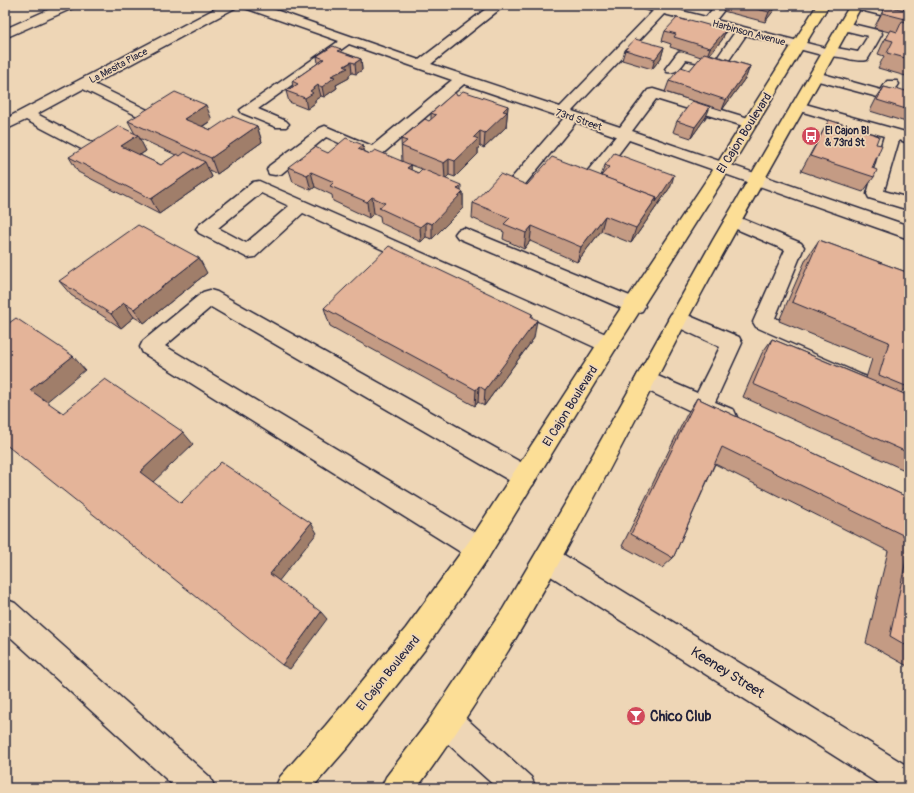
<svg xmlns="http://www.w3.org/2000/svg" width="914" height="793" font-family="Pangolin,sans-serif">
<rect width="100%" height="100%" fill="#eed6b6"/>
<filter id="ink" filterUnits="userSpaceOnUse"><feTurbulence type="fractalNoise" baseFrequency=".025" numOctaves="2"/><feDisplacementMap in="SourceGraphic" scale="8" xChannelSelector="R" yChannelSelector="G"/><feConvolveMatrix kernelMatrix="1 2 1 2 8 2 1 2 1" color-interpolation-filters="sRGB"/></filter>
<g filter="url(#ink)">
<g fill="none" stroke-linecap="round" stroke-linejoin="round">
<defs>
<g id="minor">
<polygon points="59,5 75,5 73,8 5,38 5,29"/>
<polygon points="222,5 237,5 235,8 94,84 158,115 161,118 158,121 148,121 83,89 37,114 103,148 105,151 103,154 97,156 91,154 26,120 5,130 5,119"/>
<path d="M243 5H261L419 60 491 5H505L431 64 560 107 653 11 641 8 639 5H672L670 8 706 17 716 5H728L716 20 826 48 831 47 858 52 868 36 839 29 838 26 839 23 844 22 881 31 882 34 869 57 867 60C854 63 841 54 829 57L746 35 725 66 720 67 686 60C681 67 677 74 667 72L665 69 678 52 683 51 717 58 735 32 664 14 572 111 620 127 648 90 653 89 755 120 758 123 755 126 750 128 656 99 632 131 909 226V239L629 140 598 181 592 182 586 181 584 177 586 173 616 136 576 122 522 188 516 189 510 188 508 184 510 180 564 118 464 84 380 156 374 158 368 156 326 137 281 174 275 175 269 174 267 170 269 166 320 128 325 126 372 146 452 80 349 44 258 109 286 121 289 124 286 127H276L242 113 240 110 339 41 245 8Z"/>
<polygon points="850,5 871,5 909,14 909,22 852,8"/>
<polygon points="816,72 881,90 887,81 897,81 899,84 890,98 885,99 811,79 809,76 811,73"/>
<polygon points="798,102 909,133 909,143 899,140 884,191 909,198 909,210 869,198 867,194 884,136 793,109 791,106 793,103"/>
<path d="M259 181 615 338 618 344 615 350 608 352 601 350 303 213 255 257 248 258 199 233 196 229 199 225 253 182ZM261 193 289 206 246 243 218 228Z"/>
<polygon points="733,215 801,243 804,247 775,318 877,361 880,367 877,373 869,376 861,373 756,327 753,322 785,250 727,225 724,221 727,217"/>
<polygon points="464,228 642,301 645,306 642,311 635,313 628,311 458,238 455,234 458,230"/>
<polygon points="210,290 217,292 533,469 537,477 533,485 525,488 517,485 211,307 165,346 488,540 492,549 488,558 479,562 470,558 143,353 140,347 143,341 203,292"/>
<polygon points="678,311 739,337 742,343 715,402 734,410 737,417 734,424 726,427 718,424 638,386 635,380 638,374 646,371 697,393 720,347 671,324 668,319 671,314"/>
<polygon points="547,546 556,550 909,767 909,788 885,788 538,568 534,559 538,550"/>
<polygon points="5,599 15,603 210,777 215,788 176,788 5,632"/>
<polygon points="447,707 458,711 531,777 536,788 497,788 436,733 432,722 436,711"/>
</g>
<g id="major">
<polygon points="817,5 829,5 731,167 615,350 488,558 426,648 348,747 312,788 275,788 280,777 326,725 406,628 470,540 601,338 715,167"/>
<path d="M850 5H862C804 111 743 215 686 322 603 481 524 643 417 788H381L386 777 427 723 503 609 572 492 713 240Z"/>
</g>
</defs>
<use href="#minor" stroke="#22223b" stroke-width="3"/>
<use href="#major" stroke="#22223b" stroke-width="3"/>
<use href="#minor" fill="#eed6b6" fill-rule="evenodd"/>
<use href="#major" fill="#fcde96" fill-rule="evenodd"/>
</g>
<g fill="#c49b84" stroke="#22223b" fill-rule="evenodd">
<polygon points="684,5 713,5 709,10"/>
<polygon points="725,5 794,5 791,9 777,5 765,22 723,11"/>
<polygon points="886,5 909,5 909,77 878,68 884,56 878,54 882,45 889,32 874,28"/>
<polygon points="688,21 726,30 722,40 710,54 750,66 746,77 722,110 665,92 669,81 690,70 701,57 670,47 671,44 662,41 665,31"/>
<polygon points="664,47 661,58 652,69 622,60 625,50"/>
<polygon points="341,49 342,52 361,59 362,70 356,74 352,73 349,75 349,78 336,85 337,88 324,97 321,96 315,100 315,103 307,109 289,102 286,91 293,87 292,81 318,63 317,56"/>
<polygon points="884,87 895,90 909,92 909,123 870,111 877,97"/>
<path d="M458 95 508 106 506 127 484 148 480 146 478 148V154L455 177 449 175 445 178 461 191 463 192V208L432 239 426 237 421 242 381 223 380 216 374 213 369 218 333 201 332 195 315 187 311 190 293 182 288 167 328 153 363 145 364 151 370 154 402 161 401 139 429 121 431 119V113ZM411 165 422 169 418 173 411 170Z"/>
<polygon points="706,117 691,138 673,132 677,121"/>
<path d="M212 120 202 127 211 130 257 126 262 142 217 174 209 170 212 177 159 214 78 172 69 157 135 134 128 121ZM139 138 176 155 161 165 140 155 146 151Z"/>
<polygon points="829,120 876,144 872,168 874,177 863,192 801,171"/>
<polygon points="605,165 671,186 631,243 601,231 577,262 530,241 524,249 503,239 504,232 472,218 473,203 527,185 601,176"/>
<polygon points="819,240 909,273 908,387 901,393 909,396 909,472 743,397 762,353 772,339 866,378 872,359 779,321 806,259"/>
<polygon points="207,273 144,323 134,317 121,328 71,295 59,281"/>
<polygon points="324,308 532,314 532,317 534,338 484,406 478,402 475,406 330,326"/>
<polygon points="697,398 909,498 909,667 866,643 888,551 715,464 673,558 662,568 622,546 687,414"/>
</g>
<g fill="#a07e6b" stroke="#22223b">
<polygon points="711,5 713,5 709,10"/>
<polygon points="775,5 778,5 765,22 769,12"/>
<polygon points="726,30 722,40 706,58 710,48"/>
<polygon points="664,47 661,58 652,69 655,59"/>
<polygon points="361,59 362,70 356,74 355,63"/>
<polygon points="351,62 352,73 349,75 349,78 336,85 337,88 324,97 322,87 331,76"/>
<polygon points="750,66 746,77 722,110 726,100"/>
<polygon points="318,85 321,96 315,100 315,103 307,109 305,98 310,91"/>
<polygon points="206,105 212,120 190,134 184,119"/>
<polygon points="508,106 506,127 484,148 485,133 503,111"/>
<polygon points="710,107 706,117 691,138 695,127"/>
<polygon points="257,126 262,142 217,174 211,158"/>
<polygon points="480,131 480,146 478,148 478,154 455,177 455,161 474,137"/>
<polygon points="138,135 146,151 130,161 121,146"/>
<polygon points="363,145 366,161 358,149"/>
<polygon points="449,159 449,175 445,179 444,163"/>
<polygon points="205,162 212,177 159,214 151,199"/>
<polygon points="411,165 412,180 407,168"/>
<polygon points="311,172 315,187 311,190 307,175"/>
<polygon points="674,175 671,186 631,243 636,228 657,197"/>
<polygon points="461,185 461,194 463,192 463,208 432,239 432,224 457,189"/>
<polygon points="372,197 374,213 369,218 367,202"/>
<polygon points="605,216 601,231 577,262 581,247"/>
<polygon points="426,222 426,237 421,242 420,227"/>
<polygon points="532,226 530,241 524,249 526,233"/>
<polygon points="199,258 207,273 144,323 134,309"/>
<polygon points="124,303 134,317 121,328 111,314"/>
<polygon points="532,314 530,330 537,320 534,338 484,406 485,390"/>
<polygon points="73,356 85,370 45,403 30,390"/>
<polygon points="479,386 478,402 475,406 476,390"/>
<polygon points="183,432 193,444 152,483 140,472"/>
<polygon points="311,523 317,533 278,582 270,574"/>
<polygon points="321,612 327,619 290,669 282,665"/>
</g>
<g fill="#e4b499" stroke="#22223b">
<polygon points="742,5 775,5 769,12"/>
<polygon points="886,6 909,11 909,20 882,13"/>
<polygon points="677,18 688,21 690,20 726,30 710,48 674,37 676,34 665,31"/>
<polygon points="902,21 909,23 909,59 887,53 893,41 886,39 891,30 897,32"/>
<polygon points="635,39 664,47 655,59 625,50"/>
<polygon points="333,46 341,49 338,51 361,59 355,63 351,62 344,66 348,68 331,76 335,77 322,87 318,85 310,91 313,93 305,98 286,91 298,84 292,81 324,59 317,56"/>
<polygon points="704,53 750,66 726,100 669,81 681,67 690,70"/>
<polygon points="884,87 896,90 896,88 909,92 909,110 877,100"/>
<polygon points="463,91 508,106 503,111 507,112 485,133 480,131 474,137 478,139 455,161 449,159 444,163 401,146 407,141 401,139 425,119 429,121 436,115 431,113 454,93 458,95"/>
<polygon points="175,92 206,105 184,119 211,130 232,116 257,126 211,158 128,121"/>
<polygon points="692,101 710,107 695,127 677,121"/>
<polygon points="829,120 879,136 876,144 882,145 872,168 877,170 874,177 810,156"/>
<polygon points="119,126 138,135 121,146 161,165 177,154 180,156 185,152 205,162 151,199 69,157"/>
<polygon points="346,138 363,145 358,149 370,154 375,150 411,165 407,168 418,173 422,169 461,185 457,189 463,192 432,224 426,222 420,227 379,208 385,203 372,197 367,202 330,186 334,182 311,172 307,175 288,167 315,147 328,153"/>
<polygon points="614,153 674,175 656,202 657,197 601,176 609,167 605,165"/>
<polygon points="552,157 657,197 636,228 605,216 581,247 532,226 526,233 504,224 510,218 473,203 500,174 527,185"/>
<polygon points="138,225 199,258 134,309 124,303 111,314 59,281"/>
<polygon points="819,240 909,273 909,383 908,387 879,375 889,342 792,302"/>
<polygon points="389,246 532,314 531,317 537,320 485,390 479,386 476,390 324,308"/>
<polygon points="16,318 73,356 30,390 63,413 105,379 183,432 140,472 181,503 221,462 311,523 270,574 321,612 282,665 5,444 5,326"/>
<polygon points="772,339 909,396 909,453 753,384"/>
<polygon points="697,398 909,498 909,538 722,447 673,558 631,534"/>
<polygon points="909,546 909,647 890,636"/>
</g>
</g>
<defs>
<symbol id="bus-disc" viewBox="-11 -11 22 22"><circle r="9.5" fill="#d1495b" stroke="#eed6b6"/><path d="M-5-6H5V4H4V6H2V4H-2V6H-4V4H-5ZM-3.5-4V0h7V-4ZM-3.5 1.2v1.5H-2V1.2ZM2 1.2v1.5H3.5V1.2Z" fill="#fff"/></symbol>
<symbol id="bar-disc" viewBox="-11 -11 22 22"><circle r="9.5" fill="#d1495b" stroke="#eed6b6"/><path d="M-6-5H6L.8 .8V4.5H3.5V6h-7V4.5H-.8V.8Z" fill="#fff"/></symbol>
</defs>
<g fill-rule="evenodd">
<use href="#bus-disc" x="800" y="125" width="22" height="22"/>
<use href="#bar-disc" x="625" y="705" width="22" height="22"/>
</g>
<g text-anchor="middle" stroke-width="3.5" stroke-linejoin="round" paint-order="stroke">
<g font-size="10" fill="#22223b" stroke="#eed6b6">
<text transform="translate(749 32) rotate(15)" y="4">Harbinson Avenue</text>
<text transform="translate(118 65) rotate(-28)" y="4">La Mesita Place</text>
<text transform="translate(579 119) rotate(19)" y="4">73rd Street</text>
</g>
<g font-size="10" font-weight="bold" fill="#22223b" stroke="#eed6b6" text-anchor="start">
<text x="825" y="134">El Cajon Bl<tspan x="825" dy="12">&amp; 73rd St</tspan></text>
</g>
<g font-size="12" fill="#22223b" stroke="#eed6b6">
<text transform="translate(744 133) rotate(-58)" y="4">El Cajon Boulevard</text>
<text transform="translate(570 406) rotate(-58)" y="4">El Cajon Boulevard</text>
<text transform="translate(388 673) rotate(-51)" y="4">El Cajon Boulevard</text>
</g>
<g font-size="14" fill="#22223b" stroke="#eed6b6">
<text transform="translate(728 672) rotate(32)" y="5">Keeney Street</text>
</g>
<g font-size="14" font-weight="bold" fill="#22223b" stroke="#eed6b6" text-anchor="start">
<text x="650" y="721">Chico Club</text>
</g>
</g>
<rect width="914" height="793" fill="none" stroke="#eed6b6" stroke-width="20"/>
<rect x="10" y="10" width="894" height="773" fill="none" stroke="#22223b" stroke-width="1.5" filter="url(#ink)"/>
</svg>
